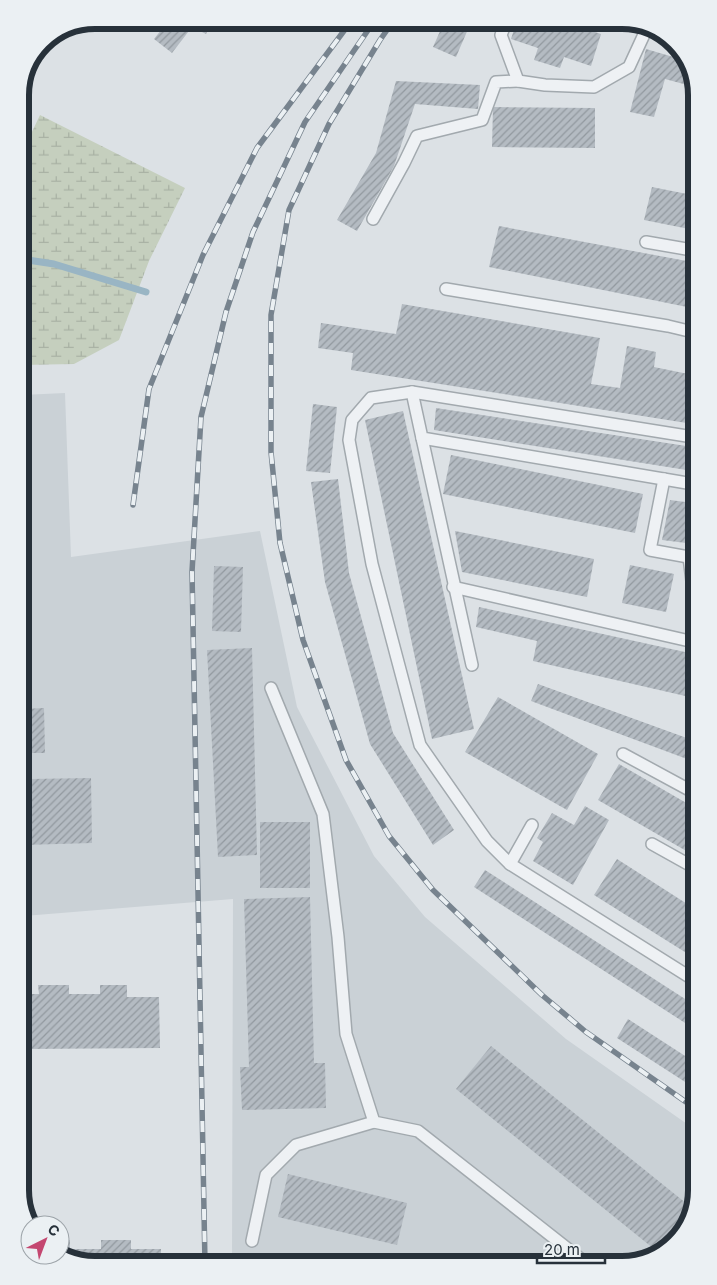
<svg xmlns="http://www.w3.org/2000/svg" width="717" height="1285" font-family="Inter,sans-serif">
<defs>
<pattern id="wetland-marsh" width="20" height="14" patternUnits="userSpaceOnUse" patternTransform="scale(1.25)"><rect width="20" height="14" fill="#c5cfbe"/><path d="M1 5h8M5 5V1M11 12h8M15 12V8" fill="none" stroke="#a9b2a4"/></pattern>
<pattern id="building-hatch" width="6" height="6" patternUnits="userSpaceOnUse" patternTransform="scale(1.25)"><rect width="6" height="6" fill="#b4bbc2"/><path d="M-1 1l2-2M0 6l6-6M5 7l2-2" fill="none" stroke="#92999f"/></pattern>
</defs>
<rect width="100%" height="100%" fill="#dce1e5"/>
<polygon fill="#cad1d6" points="65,393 71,557 260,531 297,707 374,856 425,917 566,1039 697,1131 697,1195 684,1232 651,1259 232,1263 233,899 24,916 22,395"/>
<polygon fill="url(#wetland-marsh)" points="40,115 185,188 149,261 119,340 74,364 22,365 20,136 30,136"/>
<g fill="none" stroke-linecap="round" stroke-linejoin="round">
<polyline stroke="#99b5c4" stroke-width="7" points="21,259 54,264 146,292"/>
</g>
<g fill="url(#building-hatch)">
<polygon points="169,20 213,20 206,34 192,27 172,53 154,39"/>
<polygon points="445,20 472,20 456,57 433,47"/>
<polygon points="517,20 559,20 601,34 591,66 564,57 560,68 534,60 538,48 511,39"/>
<polygon points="646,49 687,61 691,66 691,86 665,79 654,117 630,112"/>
<polygon points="396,81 480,85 478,109 415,104 394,166 357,231 337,220 376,153"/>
<polygon points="493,107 595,108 595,148 492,147"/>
<polygon points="652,187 692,195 692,213 689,229 644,220"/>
<polygon points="499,226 692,262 692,308 489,267"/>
<polygon points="402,304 600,338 591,384 620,388 627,346 656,352 654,367 693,375 693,424 351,370 353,353 318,348 321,323 396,334"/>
<polygon points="313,404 337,407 330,473 306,471"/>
<polygon points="436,408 693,447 693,471 434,430"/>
<polygon points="403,411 474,729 432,739 365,420"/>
<polygon points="451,455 643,494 635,533 443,494"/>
<polygon points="338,479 349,573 393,733 454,830 433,845 370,744 325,582 311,482"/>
<polygon points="670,500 693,503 694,544 662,540"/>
<polygon points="455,531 594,559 587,597 462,572"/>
<polygon points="630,565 674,574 666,612 622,603"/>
<polygon points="214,566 243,567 241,632 212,631"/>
<polygon points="479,607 694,654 691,675 694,676 694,698 533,661 537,641 476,627"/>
<polygon points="252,648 257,855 218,857 207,650"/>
<polygon points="538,684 695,741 695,762 531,701"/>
<polygon points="498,697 598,754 567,810 465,752"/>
<polygon points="44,708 45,753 23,753 23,709"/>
<polygon points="619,764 695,808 695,856 598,800"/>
<polygon points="91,778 92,843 24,845 24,802 30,802 30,779"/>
<polygon points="585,806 609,820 573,885 533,861 543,842 537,838 552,813 574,825"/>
<rect x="260" y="822" width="50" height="66"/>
<polygon points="617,859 695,909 696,959 594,895"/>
<polygon points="485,870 696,1006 696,1030 474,887"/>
<polygon points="310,897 314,1063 325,1063 326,1108 242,1110 240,1067 249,1067 244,899"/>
<polygon points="38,985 69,985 69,994 100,994 100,985 127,985 127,997 159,997 160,1048 25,1049 25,994 39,994"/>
<polygon points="628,1019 696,1063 696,1089 617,1038"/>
<polygon points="491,1046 692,1208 684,1232 659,1253 456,1089"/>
<polygon points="288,1174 407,1203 397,1245 278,1217"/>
<polygon points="60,1240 70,1240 70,1249 101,1249 101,1240 131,1240 131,1249 161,1249 161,1264 90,1265 60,1255"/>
</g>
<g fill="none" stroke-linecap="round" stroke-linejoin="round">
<defs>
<g id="service">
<polyline points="507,20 501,35 518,81 545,85 594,87 629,67 647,28"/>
<polyline points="624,20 657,31"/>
<polyline points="373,219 404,163 417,136 482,120 496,82 518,81"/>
<polyline points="646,242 692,250"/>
<polyline points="446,289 668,326 693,332"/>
<polyline points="412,392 693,437"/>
<polyline points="422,438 472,665"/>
<polyline points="664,479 650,550 694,558"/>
<polyline points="689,557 694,597"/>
<polyline points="453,587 694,642"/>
<polyline points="271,688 323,814 338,937 346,1034 374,1122 418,1131 582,1260"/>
<polyline points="623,754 695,793"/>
<polyline points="532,825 510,864 696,981"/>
<polyline points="652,844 695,868"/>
<polyline points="510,864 487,841 420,745 372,564 349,440 352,420 371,398 412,392 422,438 693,484"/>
<polyline points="252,1241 266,1175 296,1145 374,1122"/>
</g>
</defs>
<use href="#service" stroke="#a2a9ae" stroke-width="14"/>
<use href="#service" stroke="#eef1f4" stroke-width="11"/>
<defs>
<g id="rail">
<polyline points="394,20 380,40 329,124 289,210 271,315 271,452 280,543 303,640 346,760 389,836 433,890 542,995 586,1032 696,1109"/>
<polyline points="133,505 149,389 203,255 257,148 352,20"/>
<polyline points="205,1264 192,572 201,417 226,312 253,232 305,122 375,20"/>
</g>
</defs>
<use href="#rail" stroke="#77838e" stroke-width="5.5"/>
<use href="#rail" stroke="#ebf0f3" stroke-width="4" stroke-dasharray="11" stroke-linecap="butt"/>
</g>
<path d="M0 0H717V1285H0ZM95 29H622A66 66 0 0 1 688 95V1190A66 66 0 0 1 622 1256H95A66 66 0 0 1 29 1190V95A66 66 0 0 1 95 29Z" fill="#ebf0f3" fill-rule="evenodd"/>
<path fill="none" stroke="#27313a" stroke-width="6" d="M95 29H622A66 66 0 0 1 688 95V1190A66 66 0 0 1 622 1256H95A66 66 0 0 1 29 1190V95A66 66 0 0 1 95 29Z"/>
<g transform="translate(45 1240) rotate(42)"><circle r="24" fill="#ebf0f3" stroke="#9da4a9"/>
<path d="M0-4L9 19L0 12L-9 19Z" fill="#c44770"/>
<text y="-8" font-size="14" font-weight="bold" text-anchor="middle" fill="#27313a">С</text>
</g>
<path d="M537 1255v8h68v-8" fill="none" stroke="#27313a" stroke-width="2.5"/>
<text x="544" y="1255" font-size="15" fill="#27313a" stroke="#ebf0f3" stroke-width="4" paint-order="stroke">20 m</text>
</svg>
